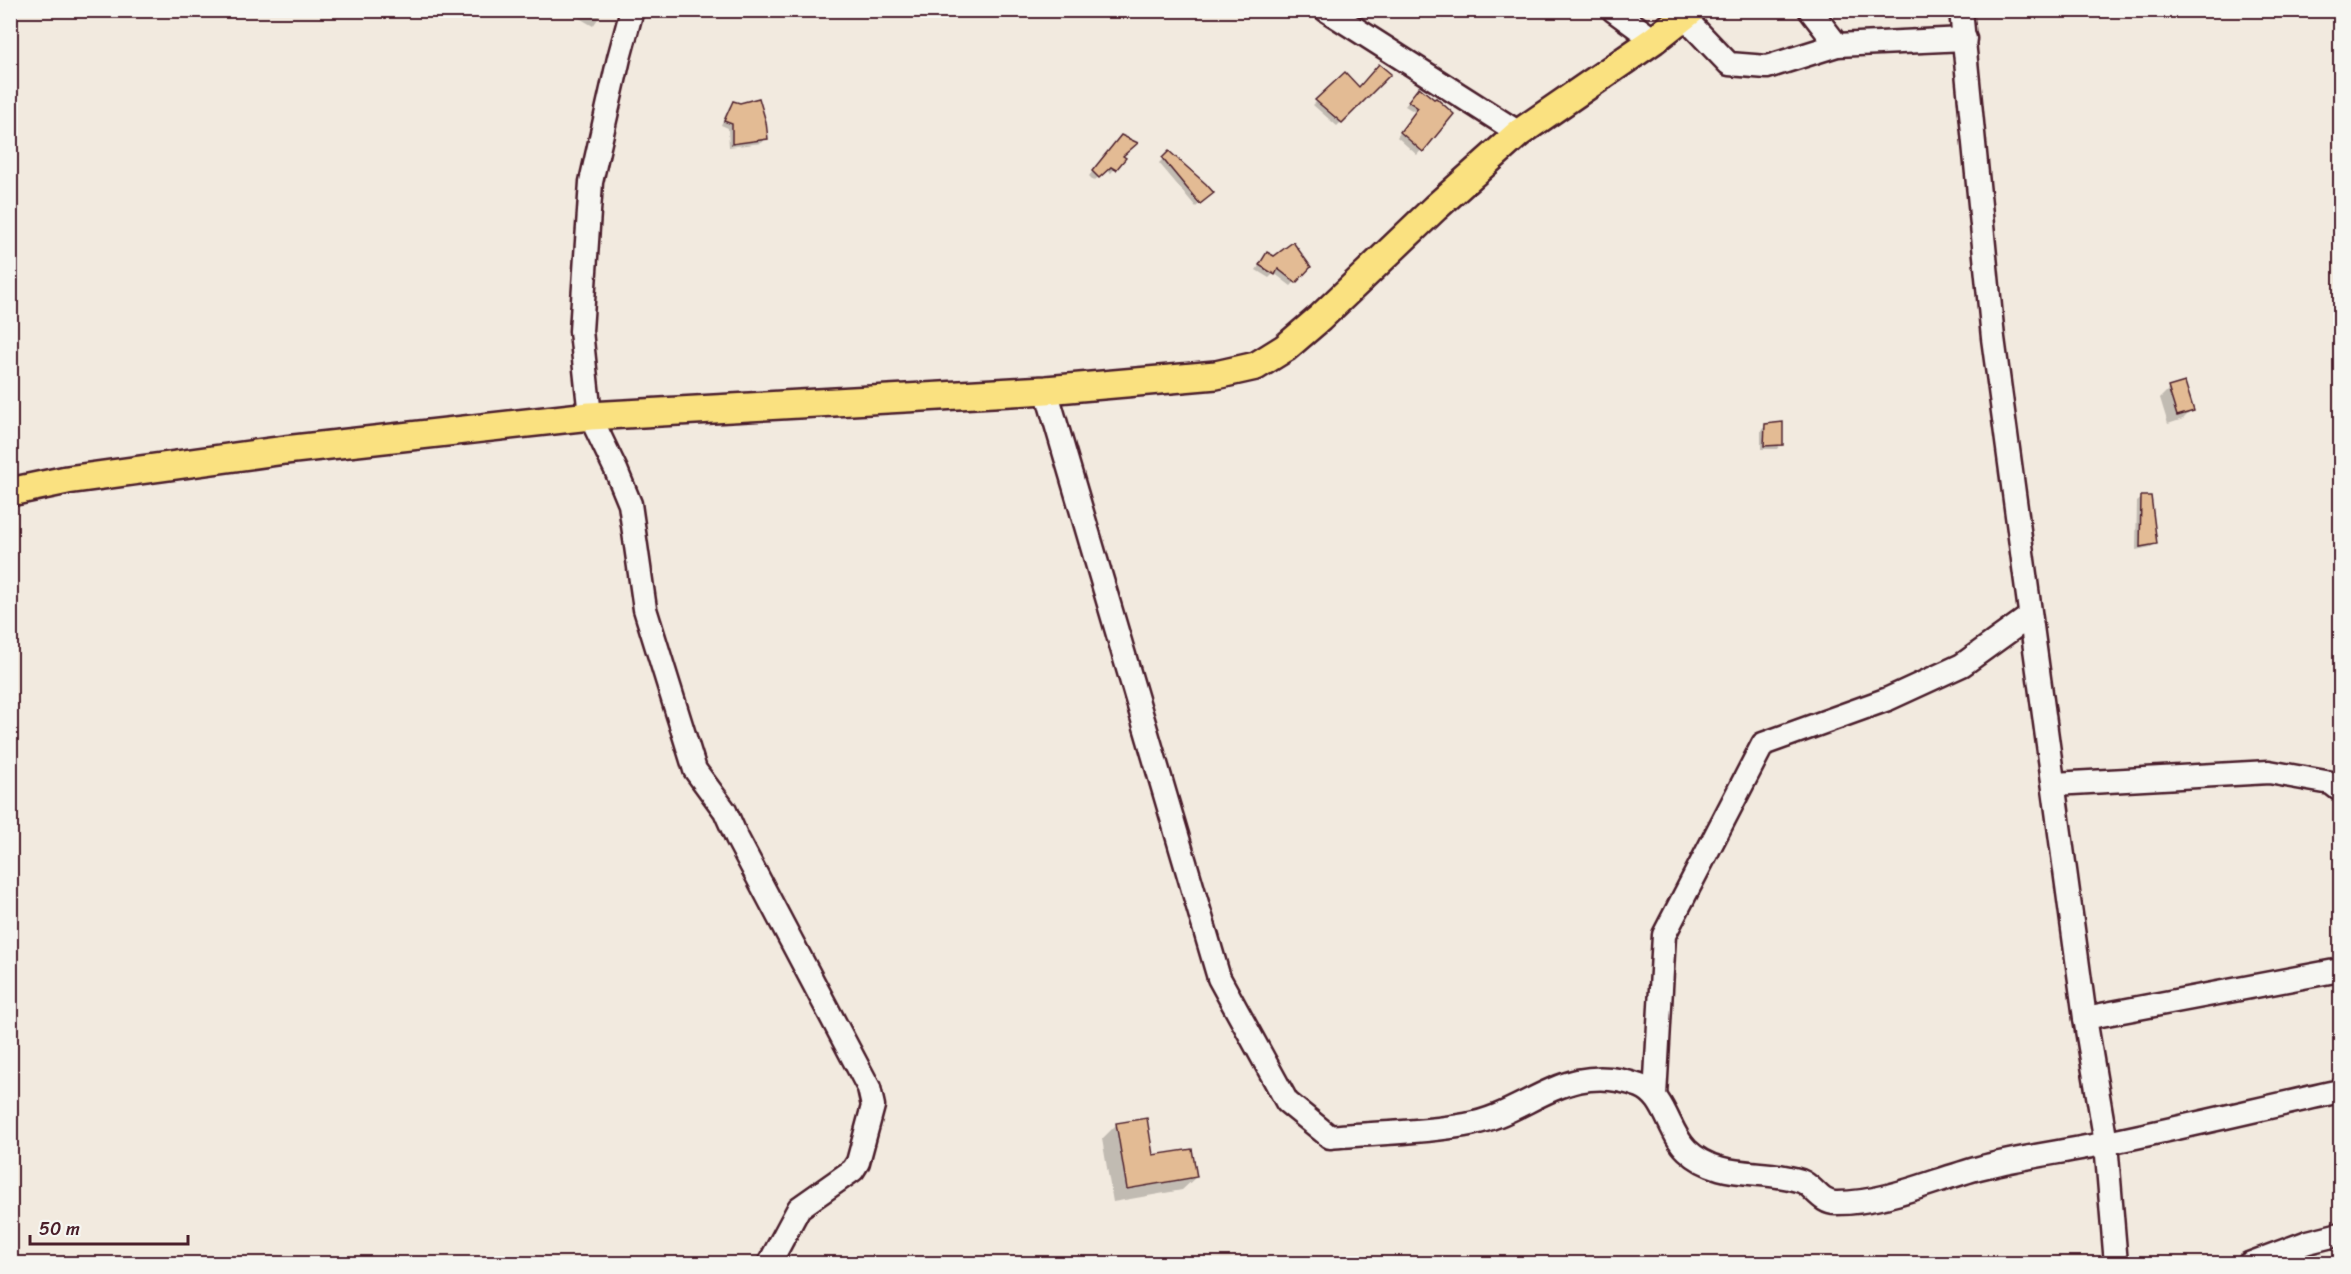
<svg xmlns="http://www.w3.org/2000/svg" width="2351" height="1274" font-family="Sriracha,sans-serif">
<rect width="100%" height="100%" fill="#f2eadf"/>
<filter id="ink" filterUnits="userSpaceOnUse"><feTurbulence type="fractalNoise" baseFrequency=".0167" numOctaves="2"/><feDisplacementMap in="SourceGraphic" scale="12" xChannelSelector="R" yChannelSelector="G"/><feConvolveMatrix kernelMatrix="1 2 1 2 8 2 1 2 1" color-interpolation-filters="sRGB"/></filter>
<g filter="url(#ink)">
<g fill="#0003">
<polygon points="570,10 604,10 593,26 569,12"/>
<polygon points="1358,10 1377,10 1371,19"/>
<polygon points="1427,10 1450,10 1443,20"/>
<polygon points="1345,74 1359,89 1389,75 1337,126 1313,105"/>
<polygon points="1415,93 1452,114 1417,155 1397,137 1415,112 1405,106"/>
<polygon points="733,103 766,138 762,143 729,147 728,128 721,125 729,107"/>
<polygon points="1117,141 1124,158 1111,173 1106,170 1094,181 1089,176"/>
<polygon points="1169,153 1208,197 1196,207 1159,163"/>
<polygon points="1268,253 1274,257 1309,267 1291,286 1274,273 1269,278 1256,270"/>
<polygon points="2169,389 2192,410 2183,419 2168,424 2160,398"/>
<polygon points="1766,426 1781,444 1777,449 1761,449 1761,430"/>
<polygon points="2142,498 2155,543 2151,547 2136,550 2137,502"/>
<polygon points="1145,1120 1152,1157 1196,1177 1182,1190 1113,1202 1102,1139 1116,1125"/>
</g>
<g fill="#e3bb94" stroke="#4a1f2b" stroke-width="1.5">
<polygon points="1379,64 1391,74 1342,123 1315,100 1345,72 1359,87"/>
<polygon points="1419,87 1434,99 1436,98 1454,114 1423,152 1400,132 1418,108 1408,101"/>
<polygon points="759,98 766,122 768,139 732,144 732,124 724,121 733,101 740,103"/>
<polygon points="1121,135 1138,143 1123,156 1126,158 1116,170 1111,167 1099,178 1092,171"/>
<polygon points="1169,151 1206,184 1214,193 1200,204 1162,158"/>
<polygon points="1293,242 1311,267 1296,283 1278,269 1275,275 1259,265 1267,252 1274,256"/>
<polygon points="2185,382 2194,411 2177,416 2168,387"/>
<polygon points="1783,422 1783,445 1764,446 1765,424"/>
<polygon points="2141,496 2151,496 2157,544 2140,547"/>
<polygon points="1147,1118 1153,1155 1192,1149 1197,1177 1127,1189 1116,1123"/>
</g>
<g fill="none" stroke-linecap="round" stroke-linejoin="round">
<defs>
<g id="minor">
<polyline points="632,10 619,58 591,182 581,331 590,416 616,470 630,504 645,609 695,770 725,811 737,838 869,1088 873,1106 858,1162 853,1170 799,1208 769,1264"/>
<polyline points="1326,10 1519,133"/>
<polyline points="1613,10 1654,40"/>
<polyline points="1810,10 1837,45"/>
<polyline points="1961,10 1993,338 2085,1018 2106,1143 2116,1264"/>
<polyline points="1684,17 1729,64 1767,67 1837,45 1965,39"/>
<path d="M1046 390 1219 978 1287 1102 1330 1137C1374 1133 1421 1133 1465 1125 1528 1115 1566 1058 1640 1086 1666 1096 1668 1132 1687 1150 1719 1181 1763 1168 1801 1181 1814 1186 1821 1204 1837 1203 1886 1203 1931 1181 1979 1168 2020 1157 2064 1152 2107 1143 2185 1127 2263 1108 2340 1091"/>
<polyline points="2054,784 2269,772 2331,783 2340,790"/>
<polyline points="2085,1018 2340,970"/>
<polyline points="1655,1096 1664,935 1763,744 1888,699 1962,665 2030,616"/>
<polyline points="2249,1264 2308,1242 2340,1234"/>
</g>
<polyline id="major" points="10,492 67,480 285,450 590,416 1046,390 1216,375 1256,366 1285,348 1320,318 1435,208 1519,133 1654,40 1692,10"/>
</defs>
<use href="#minor" stroke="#4a1f2b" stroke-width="27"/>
<use href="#major" stroke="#4a1f2b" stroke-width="32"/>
<use href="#minor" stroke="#f6f6f2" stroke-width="22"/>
<use href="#major" stroke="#fae180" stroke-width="27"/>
</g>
</g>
<rect width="2351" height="1274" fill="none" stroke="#f6f6f2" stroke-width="36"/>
<rect x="18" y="18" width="2315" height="1238" fill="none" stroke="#4a1f2b" stroke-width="2" filter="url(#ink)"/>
<path d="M30 1235v9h158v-9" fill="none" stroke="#4a1f2b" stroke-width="3"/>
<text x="39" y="1235" font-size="18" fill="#4a1f2b" stroke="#f6f6f2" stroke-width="4.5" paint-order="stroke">50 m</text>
</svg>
